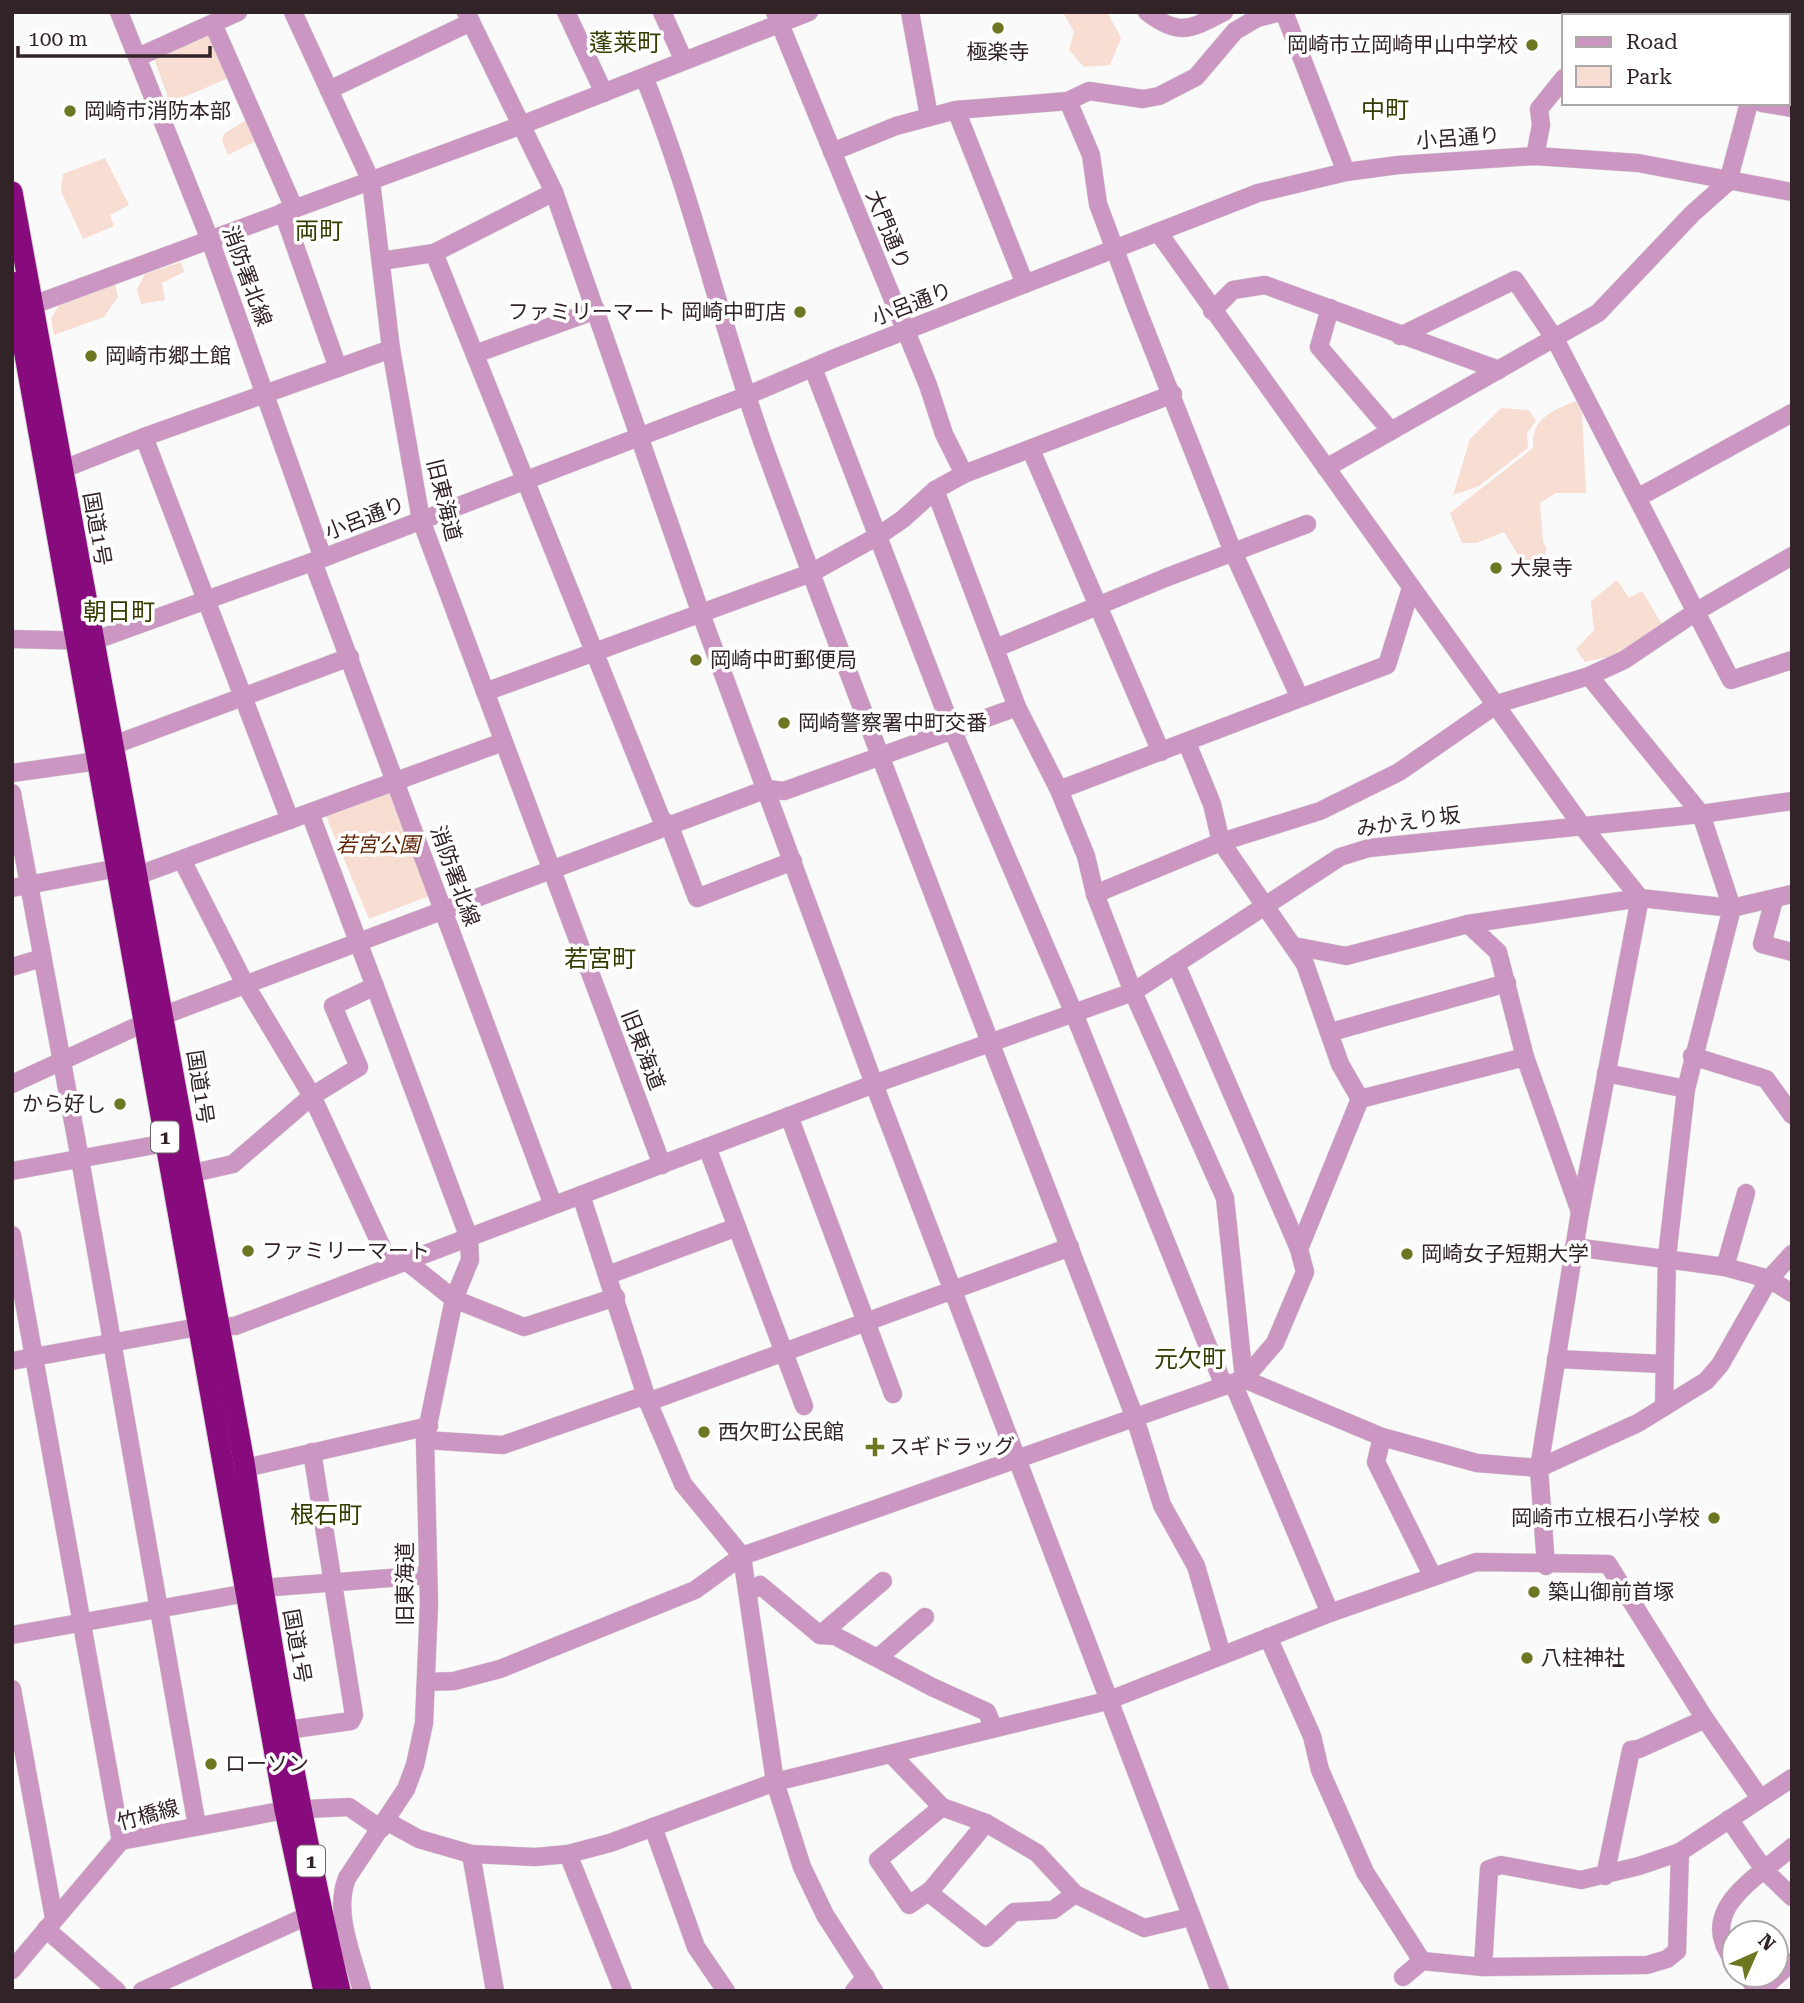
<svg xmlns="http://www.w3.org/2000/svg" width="1804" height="2003" font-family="'Roboto Serif','Noto Sans JP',serif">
<rect width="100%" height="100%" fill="#fafafa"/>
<g fill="#f7ddd2">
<polygon points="1063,12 1107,12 1121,38 1110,65 1084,67 1069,50 1074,32"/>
<polygon points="1642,12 1792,12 1792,87 1788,88 1788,16 1641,16"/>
<polygon points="212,34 231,77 170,103 154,58"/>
<polygon points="246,120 256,141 228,155 222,141 224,134"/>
<polygon points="105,158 129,205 110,215 114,226 83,239 61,191 63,174"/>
<polygon points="181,262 184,272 162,283 165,300 141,304 137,289 145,274"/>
<polygon points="115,283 118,297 104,317 54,335 51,318 60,304"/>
<path d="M1576 401 1582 413 1586 493H1556L1540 503 1543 542 1547 549 1542 564 1529 573 1504 532 1476 543H1462L1450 513 1533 448C1531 419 1551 411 1576 401Z"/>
<polygon points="1501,408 1529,410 1536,421 1527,433 1528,448 1479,486 1453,495 1470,439"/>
<polygon points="1617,580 1629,598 1642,591 1662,624 1612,656 1585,662 1576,649 1594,630 1591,601"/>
<polygon points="393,786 437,893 369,919 325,814"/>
</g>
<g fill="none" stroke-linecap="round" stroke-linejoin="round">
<defs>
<g id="minor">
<polyline points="119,12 210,240 323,558"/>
<polyline points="293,12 371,181 391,349 421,520 662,1165"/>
<polyline points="466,12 554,192 701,614 874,1084 1220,1991"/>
<polyline points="566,12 604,93"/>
<polyline points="662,12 684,61"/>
<polyline points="910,12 929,116"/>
<path d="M1147 12C1179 37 1191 29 1224 12"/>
<polyline points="1284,12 1346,172"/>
<polyline points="213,24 294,208"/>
<polyline points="138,57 238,12"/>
<path d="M644 77C694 199 721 328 766 452 885 776 1012 1096 1135 1418L1162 1505 1196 1566 1222 1655"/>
<polyline points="329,90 471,22"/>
<polyline points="1068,101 1091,155 1098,204 1134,301 1233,552 1299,696"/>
<polyline points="1762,103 1792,108"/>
<polyline points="956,110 1025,284"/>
<polyline points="832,152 896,126 956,110 1068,101 1089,91 1143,99 1159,96 1196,77 1235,31 1257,18 1280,12"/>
<polyline points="1535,156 1541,125 1539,109 1564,78"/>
<polyline points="283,212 338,368"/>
<polyline points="1158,232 1582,826 1640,898 1580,1212 1539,1468 1546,1566"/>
<polyline points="434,253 661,818 670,827 697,898 793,861"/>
<polyline points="381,261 434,253 554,192"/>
<polyline points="33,305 519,126 809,12"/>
<polyline points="1330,308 1319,347 1391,431"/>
<polyline points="1212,311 1233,290 1265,285 1499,370"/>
<polyline points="1400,336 1515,280 1555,339 1731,680 1792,660"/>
<polyline points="475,354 596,310"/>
<polyline points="813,368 952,729 1073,1011 1224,1386"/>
<polyline points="144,437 290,820"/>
<polyline points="1031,450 1161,752"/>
<polyline points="1326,468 1598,313 1692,214 1728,182 1749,103"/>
<polyline points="61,470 144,437 391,349"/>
<polyline points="964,474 1173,394"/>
<polyline points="935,490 1017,707 1059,790 1086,856 1095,894 1133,992 1225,1198 1244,1379"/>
<polyline points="1639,497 1792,413"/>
<polyline points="313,562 553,1205"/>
<polyline points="12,639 93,641 323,558 746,396 835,358 1258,193 1346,172 1398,165 1535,156 1638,163 1792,192"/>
<polyline points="996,648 1165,578 1307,524"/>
<polyline points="1589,676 1701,814 1732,908 1686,1089 1667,1257 1664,1407"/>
<polyline points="485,692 811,573 878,536 903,519 935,490 964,474 944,434 928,385 775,12"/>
<polyline points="1187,743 1212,804 1221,842 1305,964 1340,1064 1360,1099"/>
<polyline points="111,746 350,657"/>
<polyline points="12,773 98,761"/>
<polyline points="1059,790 1387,665 1411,588"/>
<polyline points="12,793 80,1159 197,1826"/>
<path d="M310 813 469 1238 470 1260 454 1299 425 1440 429 1603 424 1723 415 1765 406 1789 347 1878C333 1913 353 1956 362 1991"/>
<polyline points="182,860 246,986 312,1096 391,1267"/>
<polyline points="136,876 503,742"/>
<polyline points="12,888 118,868"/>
<polyline points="1095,894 1221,842 1320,811 1399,772 1497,704 1589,676 1624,660 1697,611 1792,556"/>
<polyline points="1774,900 1762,944 1792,952"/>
<polyline points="1468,924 1498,952 1525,1057 1579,1209"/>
<polyline points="1294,946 1346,956 1468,924 1640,898 1732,908 1792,894"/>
<polyline points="1176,964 1299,1249"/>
<polyline points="12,967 42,958"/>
<polyline points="1331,1032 1507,983"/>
<polyline points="1692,1056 1766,1079 1792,1115"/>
<polyline points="1606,1073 1686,1089"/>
<polyline points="12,1084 146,1022 767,789 784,791 1017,707"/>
<polyline points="1360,1099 1525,1057"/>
<polyline points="789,1116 893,1394"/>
<polyline points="707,1147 804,1406"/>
<polyline points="12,1171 166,1143"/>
<polyline points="189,1174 233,1164 312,1096 359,1067 333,1006 375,986"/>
<polyline points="581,1195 648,1402 683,1484 742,1556 775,1782 802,1867 825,1915 874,1991"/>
<polyline points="12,1235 121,1841"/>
<polyline points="1574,1247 1725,1267 1769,1279 1792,1254"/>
<polyline points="406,1261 454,1299 524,1327 616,1297"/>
<polyline points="1725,1267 1746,1193"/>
<polyline points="608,1275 737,1227"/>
<polyline points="1556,1359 1663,1364"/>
<polyline points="12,1361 198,1327 235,1326 874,1084 1133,992 1340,857 1369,848 1701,814 1792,801"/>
<polyline points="1244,1379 1382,1437 1477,1463 1539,1468 1638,1423 1706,1381 1720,1365 1769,1279 1792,1293"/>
<polyline points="1233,1383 1330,1613"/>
<polyline points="648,1402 1070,1247"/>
<polyline points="1382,1437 1376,1462 1433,1577"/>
<polyline points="425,1440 503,1445 646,1395"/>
<polyline points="245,1468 429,1426"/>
<polyline points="262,1588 428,1575"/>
<polyline points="748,1593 760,1585 820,1635 835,1636 932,1687 987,1712 993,1727"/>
<polyline points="12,1635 247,1593"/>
<polyline points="820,1635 883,1581"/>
<polyline points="1268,1637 1312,1736 1320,1770 1365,1872 1422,1961 1403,1977"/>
<polyline points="879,1657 925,1617"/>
<polyline points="427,1682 454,1681 500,1669 695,1590 742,1556 1244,1379 1275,1343 1305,1272 1299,1249 1360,1099"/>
<polyline points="12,1689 54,1918"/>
<polyline points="287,1730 351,1721 354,1715 312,1452"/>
<polyline points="892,1755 942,1807 986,1823 1037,1853 1075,1894 1144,1928 1190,1917"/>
<polyline points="942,1807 878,1860 909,1905 931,1890 986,1823"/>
<polyline points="1729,1819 1765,1871 1792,1897"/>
<polyline points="386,1821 419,1839 471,1854 535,1857 568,1854 610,1843 775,1782 1107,1701 1330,1613 1476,1562 1608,1564 1705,1719 1760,1798"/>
<polyline points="653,1827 696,1947 726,1991"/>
<polyline points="471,1854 495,1991"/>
<polyline points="568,1854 623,1991"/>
<polyline points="1605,1876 1631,1750 1639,1749 1705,1719"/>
<polyline points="928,1892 986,1938 1014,1912 1053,1910 1075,1894"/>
<polyline points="46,1929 117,1991"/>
<polyline points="1422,1961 1483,1967 1489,1869 1501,1865 1581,1880 1639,1866 1680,1852 1792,1778"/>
<path d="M1734 1961C1694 1910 1757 1878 1792 1847"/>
<polyline points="1483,1967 1647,1965 1667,1959 1677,1951 1680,1852"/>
<polyline points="12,1970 121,1841 285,1810 349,1807 381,1829"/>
<polyline points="1746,1975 1758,1991"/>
<polyline points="142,1991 307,1916"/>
<polyline points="854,1991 866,1977"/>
<polyline points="1760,1991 1792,1962"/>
</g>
<g id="highway">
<path d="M12 192 245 1468C270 1643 299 1818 340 1991"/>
<polyline points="12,282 285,1810 324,1991"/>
</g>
</defs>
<use href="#minor" stroke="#d6d3d4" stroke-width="19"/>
<use href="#highway" stroke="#d6d3d4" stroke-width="23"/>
<use href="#minor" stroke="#cb96c2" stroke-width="18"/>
<use href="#highway" stroke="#870b7d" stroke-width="21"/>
</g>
<g fill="#6d7722" stroke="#fff" stroke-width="2.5">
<circle cx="998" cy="28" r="7"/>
<circle cx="1532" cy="45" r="7"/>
<circle cx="70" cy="111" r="7"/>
<circle cx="800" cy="312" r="7"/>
<circle cx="91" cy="356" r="7"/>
<circle cx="1496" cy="568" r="7"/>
<circle cx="696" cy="660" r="7"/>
<circle cx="784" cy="723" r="7"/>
<circle cx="120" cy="1104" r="7"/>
<circle cx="248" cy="1251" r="7"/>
<circle cx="1407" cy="1254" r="7"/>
<circle cx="704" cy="1432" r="7"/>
<path d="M871.5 1436.5h7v7h7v7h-7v7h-7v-7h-7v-7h7z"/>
<circle cx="1714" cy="1518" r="7"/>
<circle cx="1534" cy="1592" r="7"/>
<circle cx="1527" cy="1658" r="7"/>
<circle cx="211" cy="1764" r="7"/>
</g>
<g text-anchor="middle" stroke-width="7" stroke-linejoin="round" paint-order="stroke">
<g fill="#fff" stroke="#706568" stroke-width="2">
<rect x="151" y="1121.5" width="28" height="31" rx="5"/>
<rect x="297" y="1845.5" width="28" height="31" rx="5"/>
</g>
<g font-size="19" font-weight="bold" fill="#322328">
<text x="165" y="1144">1</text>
<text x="311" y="1868">1</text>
</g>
<g font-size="21" fill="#322328" stroke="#fff" text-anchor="start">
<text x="1518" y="52" text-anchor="end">岡崎市立岡崎甲山中学校</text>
<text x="998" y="59" text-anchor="middle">極楽寺</text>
<text x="84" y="118">岡崎市消防本部</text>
<text x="786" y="319" text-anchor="end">ファミリーマート 岡崎中町店</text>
<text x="105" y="363">岡崎市郷土館</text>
<text x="1510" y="575">大泉寺</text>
<text x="710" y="667">岡崎中町郵便局</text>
<text x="798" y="730">岡崎警察署中町交番</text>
<text x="106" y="1111" text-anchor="end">から好し</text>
<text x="262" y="1258">ファミリーマート</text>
<text x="1421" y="1261">岡崎女子短期大学</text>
<text x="718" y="1439">西欠町公民館</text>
<text x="889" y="1454">スギドラッグ</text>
<text x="1700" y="1525" text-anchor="end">岡崎市立根石小学校</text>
<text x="1548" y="1599">築山御前首塚</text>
<text x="1541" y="1665">八柱神社</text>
<text x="225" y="1771">ローソン</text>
</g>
<g font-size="21" fill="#322328" stroke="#fff">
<text transform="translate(1458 138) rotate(-4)" y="7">小呂通り</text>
<text transform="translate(888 230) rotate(68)" y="7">大門通り</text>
<text transform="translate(247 276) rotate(70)" y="7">消防署北線</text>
<text transform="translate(912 304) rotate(-21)" y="7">小呂通り</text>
<text transform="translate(444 500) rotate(76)" y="7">旧東海道</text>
<text transform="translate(365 518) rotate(-21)" y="7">小呂通り</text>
<text transform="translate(97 529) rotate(80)" y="7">国道1号</text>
<text transform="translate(1408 822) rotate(-8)" y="7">みかえり坂</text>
<text transform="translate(455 876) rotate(70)" y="7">消防署北線</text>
<text transform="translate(643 1050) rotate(69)" y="7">旧東海道</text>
<text transform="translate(200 1087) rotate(81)" y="7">国道1号</text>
<text transform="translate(405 1584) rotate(-90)" y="7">旧東海道</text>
<text transform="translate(297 1646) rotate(80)" y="7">国道1号</text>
<text transform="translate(148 1815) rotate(-15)" y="7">竹橋線</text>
</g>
<g font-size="21" font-style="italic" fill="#602505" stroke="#fff">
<text x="378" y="852">若宮公園</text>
</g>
<g font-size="24" fill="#363d00" stroke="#fff">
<text x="625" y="51">蓬莱町</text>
<text x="1385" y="118">中町</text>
<text x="319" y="239">両町</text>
<text x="119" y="620">朝日町</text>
<text x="600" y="967">若宮町</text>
<text x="1190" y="1367">元欠町</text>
<text x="326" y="1523">根石町</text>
</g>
</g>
<rect width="1804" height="2003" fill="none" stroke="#322328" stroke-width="28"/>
<rect x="1562" y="14" width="228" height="91" fill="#ffffff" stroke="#ada7a9" stroke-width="2"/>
<rect x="1576" y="37" width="35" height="10" fill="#cb96c2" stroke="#ada7a9" stroke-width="2"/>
<text x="1626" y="49" font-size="21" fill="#322328">Road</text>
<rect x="1576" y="66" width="35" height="21" fill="#f7ddd2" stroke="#ada7a9" stroke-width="2"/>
<text x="1626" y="84" font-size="21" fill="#322328">Park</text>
<g transform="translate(1755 1954) rotate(45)"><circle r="33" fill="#ffffff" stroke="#ada7a9" stroke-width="2"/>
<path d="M0-5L12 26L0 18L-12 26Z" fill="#6d7722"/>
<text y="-10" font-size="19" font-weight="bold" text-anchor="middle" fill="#322328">N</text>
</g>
<path d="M18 46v10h192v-10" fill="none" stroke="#322328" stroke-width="3.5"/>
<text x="28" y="46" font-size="21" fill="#322328" stroke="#ffffff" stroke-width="5" paint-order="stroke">100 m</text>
</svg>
